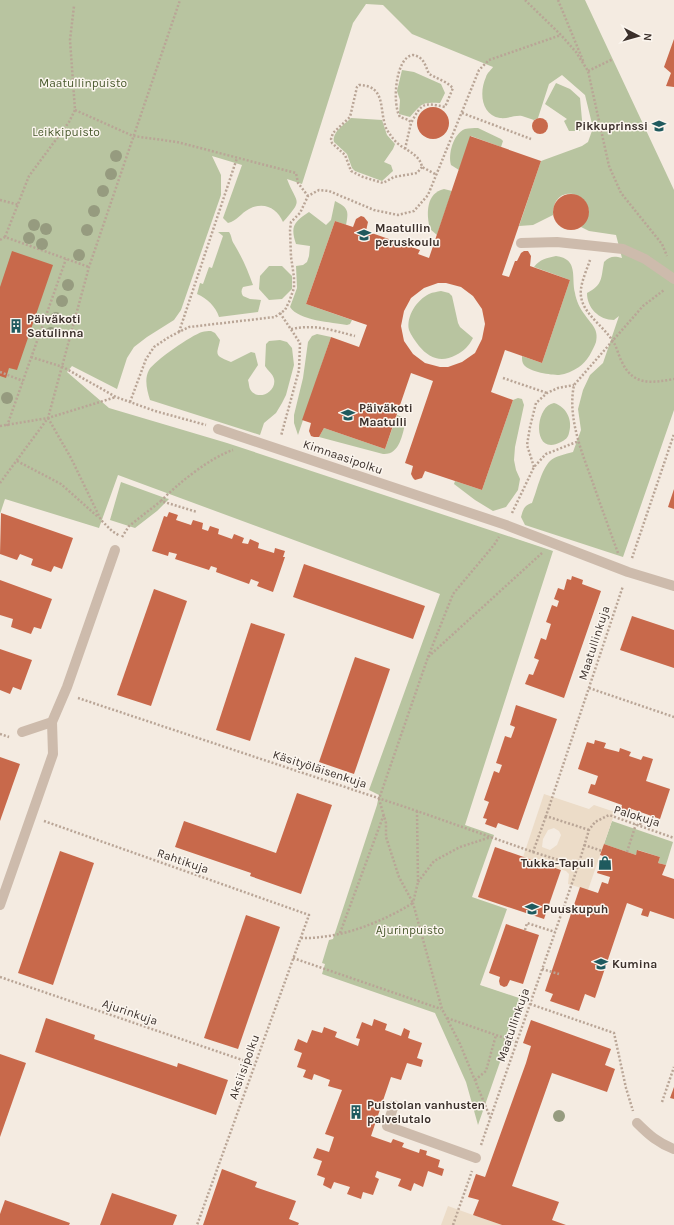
<svg xmlns="http://www.w3.org/2000/svg" width="674" height="1225" font-family="Karla,sans-serif">
<rect width="100%" height="100%" fill="#f4ebe1"/>
<g fill="#b8c4a0">
<path d="M0 0H585L674 190V410L623 557 525 525 521 517C523 510 524 505 532 503 537 491 541 470 550 461 555 456 566 454 573 452L581 430 578 409 583 390 590 375 603 363 619 316 614 320C599 320 587 308 587 293 603 285 601 278 604 262 610 256 614 256 622 258L616 235 589 231 581 227C608 199 553 175 553 215L533 225 519 226 541 161 582 146 588 142 593 128 585 95 562 75 549 84 538 118 534 120C530 119 526 117 522 116 515 115 507 119 500 118 481 115 479 92 486 77 487 73 491 70 493 67L412 34 383 5 366 4 353 23 302 184 287 179C297 205 304 198 283 222 277 208 264 201 249 209 241 213 237 221 228 223L223 218 242 165 212 156 221 175V195L181 310 174 320 147 337 134 347 127 358 117 389 72 366 67 372 109 408 227 443 553 551 465 825 494 835 472 897 507 909 480 985 522 999 478 1125 466 1082 435 1013 322 974 325 964 322 963 329 940 333 939 377 805 379 795 369 790 440 594 118 475 99 528 5 499 0 514Z"/>
<path d="M402 70 414 72 441 84 445 93 440 103C422 102 422 103 410 117L399 114 400 100 397 91Z"/>
<polygon points="556,83 570,89 580,98 582,120 580,131 569,131 564,121 567,119 545,104"/>
<path d="M351 118 382 120 387 135 395 144 393 149 384 162 391 165 393 171 382 181 355 171 352 168 347 154 334 142C332 132 344 125 351 118Z"/>
<path d="M478 128 501 139 503 141 501 147 471 136 459 170 451 165C448 154 453 134 465 129 469 128 474 128 478 128Z"/>
<path d="M444 189 452 191 437 235 430 229C426 214 426 193 444 189Z"/>
<path d="M335 201C348 208 349 210 346 225L335 221 306 304 352 320 350 324 347 325C332 322 299 321 290 307L297 288 296 266 303 265 307 262 309 256 310 246 296 244C290 226 294 222 309 212L326 225 331 220Z"/>
<path d="M218 232H229C232 236 231 240 234 244 242 257 248 271 253 285L243 287C241 290 241 293 243 296L250 299 261 300 258 312 219 317C216 307 207 298 197 294L200 283 203 284 209 267 212 268 223 236Z"/>
<path d="M556 256C579 259 571 277 575 293 576 300 580 309 585 315 591 324 599 329 596 342 593 350 587 362 579 367 573 371 566 374 559 375 551 375 530 372 524 365 522 362 522 360 522 356L542 363 570 280 534 267C540 259 547 258 556 256Z"/>
<polygon points="269,266 282,266 292,276 292,289 282,299 269,300 259,289 260,276"/>
<path d="M441 291 449 293 452 296 458 323 460 327 473 338C469 346 464 351 456 355 441 363 429 358 419 346 415 341 411 335 409 330 406 316 417 300 429 294 433 292 437 292 441 291Z"/>
<path d="M211 331 215 333 220 340C217 355 213 355 231 362L251 352 255 353 258 365 248 380C249 383 249 387 250 389 257 402 277 392 274 379 273 374 268 371 265 366L266 344 269 341 280 340 287 342 292 348 294 365 286 395 282 403 276 413 264 423 260 435 150 400C147 390 144 379 149 370 154 361 192 335 202 332 205 331 208 331 211 331Z"/>
<polygon points="317,334 331,337 298,435 294,423 294,415 303,378 308,342 312,336"/>
<polygon points="518,398 522,399 524,405 515,447 514,460 516,470 520,479 518,490 506,507 493,511 475,500 454,484 455,481 482,490 513,400"/>
<path d="M554 403C567 407 573 421 569 433 568 438 565 440 561 442 532 458 534 406 554 403Z"/>
<path d="M397 415 405 418 406 421C402 435 400 455 383 454L319 437 324 428 385 449Z"/>
<polygon points="121,482 165,498 169,499 157,511 135,528 110,520"/>
<polygon points="612,821 673,842 666,865 658,863 660,857 638,850 636,855 604,844"/>
</g>
<g fill="#ecdcc8" fill-rule="evenodd">
<path d="M544 794 589 809 594 805 615 812 588 890 568 884 569 874 566 871 523 857ZM554 828 559 831 561 835 557 845 550 850 542 847 543 839 548 830Z"/>
<polygon points="448,1206 473,1215 502,1225 441,1225"/>
</g>
<g fill="#c8694b" fill-rule="evenodd">
<polygon points="674,39 674,87 666,86 671,73 664,67"/>
<circle cx="433" cy="123" r="16"/>
<circle cx="540" cy="126" r="8"/>
<path d="M470 136 541 161 502 275 509 277 515 261H517L521 253 524 251H528L531 256 530 266 570 280 542 363 505 350 491 392 513 400 482 490 425 471 422 478 415 480 413 478 411 474 413 466 405 463 433 381 411 373 385 449 324 428 319 437H314L311 436 309 431 311 423 302 420 331 337 359 347 367 325 306 304 335 221 353 227 356 219 361 216 364 217 368 222 366 231 420 250 418 254 429 258ZM438 283H446L461 287 473 296 482 309 485 324 482 339 475 353 462 362 448 367H440L425 363 413 354 404 341 401 326 404 311 411 298 424 288Z"/>
<circle cx="571" cy="212" r="18"/>
<polygon points="12,251 53,265 17,370 9,368 6,378 0,376 0,287"/>
<polygon points="674,489 674,509 668,507"/>
<polygon points="169,512 178,515 176,520 191,525 193,520 203,523 202,529 208,531 210,526 219,529 218,534 232,539 234,534 244,538 242,543 248,544 250,539 259,543 258,548 274,553 275,548 285,551 283,557 285,557 273,592 257,586 259,582 251,579 249,584 216,572 217,568 211,566 209,570 175,559 177,554 169,552 168,556 152,551 164,516 167,517"/>
<polygon points="1,513 73,538 62,569 54,566 51,572 31,565 33,559 20,554 17,560 0,554"/>
<polygon points="304,564 425,606 413,639 293,597"/>
<polygon points="572,576 583,580 582,584 601,591 564,698 525,684 529,674 533,675 539,660 534,658 541,638 546,640 551,624 546,622 552,605 557,607 559,601 554,599 558,588 564,590 567,579 571,580"/>
<polygon points="0,580 52,599 41,629 34,627 31,634 11,627 13,619 0,615"/>
<polygon points="154,589 187,601 151,706 117,695"/>
<polygon points="632,616 674,630 674,668 620,650"/>
<polygon points="251,623 285,634 250,741 216,730"/>
<polygon points="0,649 32,660 21,690 13,687 10,694 0,690"/>
<polygon points="355,657 390,669 354,774 319,762"/>
<polygon points="516,705 557,719 518,830 498,823 496,828 485,824 487,819 483,818 489,802 484,800 494,771 499,773 502,765 496,763 505,736 511,738 515,727 510,725"/>
<polygon points="595,740 606,743 604,748 619,752 620,748 631,752 629,756 641,760 643,756 653,759 646,781 670,789 660,819 632,809 630,814 620,811 622,805 588,793 591,784 595,785 598,776 578,769 587,742 594,744"/>
<polygon points="0,757 20,764 0,821"/>
<polygon points="297,793 332,805 301,894 250,876 251,873 175,847 184,821 276,853"/>
<polygon points="604,844 636,855 637,850 660,857 658,863 666,865 662,875 674,879 674,919 650,911 648,917 641,915 643,909 627,903 595,998 585,994 579,1011 550,1001 553,994 545,991 580,887 598,893 602,882 608,884 610,877 597,873 603,856 600,855"/>
<polygon points="495,847 561,870 544,919 478,897"/>
<polygon points="60,851 94,863 53,985 18,973"/>
<polygon points="246,915 280,927 238,1049 204,1038"/>
<polygon points="506,924 539,935 523,984 510,980 507,986 504,987 500,985 499,981 500,977 489,973"/>
<polygon points="46,1018 95,1035 94,1039 177,1067 178,1063 228,1080 216,1115 35,1052"/>
<polygon points="374,1019 387,1024 385,1030 401,1036 404,1028 410,1031 408,1038 422,1043 417,1058 423,1060 421,1067 407,1063 401,1080 391,1077 371,1136 391,1143 393,1139 404,1143 402,1147 419,1153 420,1149 427,1151 426,1155 440,1160 438,1167 444,1169 442,1176 428,1171 423,1187 414,1183 411,1191 398,1186 401,1179 377,1171 375,1177 379,1179 373,1195 363,1192 361,1199 347,1194 350,1187 334,1182 331,1189 323,1185 325,1178 317,1175 322,1161 313,1158 317,1148 329,1152 334,1137 325,1134 342,1090 328,1086 330,1080 314,1074 312,1080 303,1077 306,1070 297,1067 302,1053 294,1050 298,1039 307,1043 312,1030 322,1033 324,1027 337,1032 335,1037 358,1046 360,1039 356,1038 362,1022 372,1026"/>
<polygon points="531,1020 611,1049 605,1065 615,1069 607,1092 552,1073 512,1186 559,1202 552,1220 566,1225 502,1225 473,1215 479,1200 468,1197 476,1174 485,1177 526,1063 531,1046 523,1043"/>
<polygon points="0,1054 26,1063 0,1137"/>
<polygon points="674,1087 674,1099 670,1098"/>
<polygon points="222,1169 257,1182 255,1187 296,1201 289,1219 299,1223 298,1225 203,1225"/>
<polygon points="112,1193 177,1215 173,1225 100,1225"/>
<polygon points="5,1200 70,1223 69,1225 0,1225 0,1214"/>
</g>
<g fill="none" stroke-linecap="round" stroke-linejoin="round">
<g stroke="#b9a596" stroke-width="2.5" stroke-dasharray="2 2" stroke-linecap="butt">
<polyline points="525,0 561,35 576,52 588,71 609,166 621,193 662,244 667,256"/>
<polyline points="558,0 584,63"/>
<polyline points="588,71 613,59"/>
<polyline points="75,110 133,136 177,142 296,173 298,183 308,196"/>
<polyline points="462,113 531,139"/>
<path d="M405 149 411 123 409 120 400 117C392 105 395 57 413 55 424 57 425 65 429 74L447 83 453 88 445 107C423 102 422 103 411 123"/>
<path d="M422 167 417 173 394 177 383 183 363 177 351 171 345 155 332 143 331 139 333 133 350 117 357 87 359 85C388 86 378 112 387 130 391 136 395 142 401 146 410 152 420 156 422 167L437 175"/>
<polyline points="0,200 19,205"/>
<polyline points="5,237 29,176 69,122 75,110 70,40 74,6"/>
<polyline points="0,240 5,237 89,267"/>
<path d="M590 260C587 269 582 280 581 289 578 311 602 324 612 340 617 346 618 355 622 362 633 386 652 383 674 379"/>
<polyline points="280,313 300,343 299,370 281,436"/>
<path d="M291 329C316 324 331 330 355 336"/>
<polyline points="179,332 237,158"/>
<polyline points="31,357 63,367 116,397 155,411 206,425"/>
<polyline points="0,372 23,381"/>
<polyline points="503,378 547,393"/>
<polyline points="130,402 146,359 154,347 169,337 189,327 275,317 285,310 289,302 294,288 294,277 291,257 290,230 291,222 300,213 308,196 319,190 329,191 374,210 398,215 414,211 428,195 479,70 489,60 561,35"/>
<polyline points="48,418 71,458 101,520 112,531 120,536"/>
<polyline points="0,426 48,418 116,397"/>
<polyline points="7,426 66,259"/>
<polyline points="17,461 61,484 98,517"/>
<polyline points="534,467 527,445 530,427 536,403 547,393 558,388 574,385"/>
<polyline points="0,483 48,418 89,267 180,0"/>
<path d="M161 501C177 484 211 457 233 450"/>
<polyline points="512,513 534,467 546,454 579,441"/>
<polyline points="122,537 129,526 161,501 197,512"/>
<path d="M618 553C610 531 602 509 594 486 583 455 567 419 574 385L643 306 664 290"/>
<polyline points="632,558 674,434"/>
<polyline points="428,657 453,594 494,545 499,537"/>
<polyline points="589,688 674,717"/>
<polyline points="78,698 417,811 533,852 546,816"/>
<polyline points="0,734 9,737"/>
<polyline points="417,811 418,882 413,903 442,1009 460,1044 490,1117"/>
<polyline points="44,821 309,915 197,1225"/>
<polyline points="640,825 644,814"/>
<polyline points="589,830 546,816 623,586"/>
<polyline points="584,845 602,851"/>
<polyline points="533,852 578,866"/>
<polyline points="627,852 636,824"/>
<polyline points="418,882 434,861 460,847 491,837"/>
<polyline points="525,930 527,923 555,932"/>
<polyline points="340,933 384,814"/>
<path d="M301 938C340 939 380 923 413 903L399 877 386 837V823L379 799 428 657 542 553"/>
<polyline points="293,958 441,1009"/>
<polyline points="542,969 559,974"/>
<polyline points="0,977 254,1064"/>
<polyline points="530,1004 614,1033 626,1088 633,1111"/>
<polyline points="447,1018 516,1042"/>
<polyline points="475,1080 486,1071 496,1035"/>
<polyline points="662,1102 674,1067"/>
<polyline points="481,1145 578,866 589,830 595,822 609,815 674,838"/>
<polyline points="453,1225 472,1171"/>
</g>
<g stroke="#cdbbac" stroke-width="10">
<polyline points="521,243 557,242 623,249 645,259 674,279"/>
<polyline points="22,732 52,722 67,687 115,550"/>
<polyline points="394,1105 387,1126 476,1158"/>
</g>
<g stroke="#cdbbac" stroke-width="10">
<polyline points="218,429 506,525 628,572 674,586"/>
<polyline points="0,905 53,754 52,722"/>
<path d="M637 1123C649 1135 658 1143 674 1149"/>
</g>
</g>
<g fill="#969b7f">
<circle cx="116" cy="156" r="6"/>
<circle cx="111" cy="174" r="6"/>
<circle cx="103" cy="191" r="6"/>
<circle cx="94" cy="211" r="6"/>
<circle cx="34" cy="225" r="6"/>
<circle cx="46" cy="229" r="6"/>
<circle cx="87" cy="230" r="6"/>
<circle cx="29" cy="238" r="6"/>
<circle cx="42" cy="244" r="6"/>
<circle cx="79" cy="255" r="6"/>
<circle cx="68" cy="285" r="6"/>
<circle cx="62" cy="301" r="6"/>
<circle cx="56" cy="318" r="6"/>
<circle cx="51" cy="333" r="6"/>
<circle cx="7" cy="398" r="6"/>
<circle cx="559" cy="1116" r="6"/>
</g>
<defs>
<symbol id="school-bare" viewBox="-9 -9 18 18"><path d="M0-5L7-2L0 1L-7-2ZM-4 1L0 2.5L4 1V4Q0 6-4 4Z" fill="#1f5a5e" stroke="#fbf5ee" stroke-width="2.5" paint-order="stroke"/></symbol>
<symbol id="building-bare" viewBox="-9 -9 18 18"><path d="M-4-6H4V6H1V3H-1V6H-4ZM-2.5-4.3h1.7v1.8h-1.7ZM.8-4.3h1.7v1.8H.8ZM-2.5-1h1.7V.8h-1.7ZM.8-1h1.7V.8H.8Z" fill="#1f5a5e" stroke="#fbf5ee" stroke-width="2.5" paint-order="stroke"/></symbol>
<symbol id="shop-bare" viewBox="-9 -9 18 18"><path d="M-5-2.5h2.3a2.7 3.5 0 0 1 5.4 0H5L5.5 6h-11ZM-1.5-2.5h3a1.5 2.3 0 0 0-3 0Z" fill="#1f5a5e" stroke="#fbf5ee" stroke-width="2.5" paint-order="stroke"/></symbol>
</defs>
<g fill-rule="evenodd">
<use href="#school-bare" x="649" y="116" width="20" height="20"/>
<use href="#school-bare" x="354" y="225" width="20" height="20"/>
<use href="#building-bare" x="6" y="316" width="20" height="20"/>
<use href="#school-bare" x="338" y="405" width="20" height="20"/>
<use href="#shop-bare" x="595" y="853" width="20" height="20"/>
<use href="#school-bare" x="522" y="899" width="20" height="20"/>
<use href="#school-bare" x="591" y="954" width="20" height="20"/>
<use href="#building-bare" x="346" y="1102" width="20" height="20"/>
</g>
<g text-anchor="middle" stroke-width="3" stroke-linejoin="round" paint-order="stroke">
<g font-size="12" fill="#4a5a2e" stroke="#fbf5ee">
<text x="83" y="87">Maatullinpuisto</text>
<text x="66" y="136">Leikkipuisto</text>
<text x="410" y="934">Ajurinpuisto</text>
</g>
<g font-size="12" font-weight="bold" fill="#3b302b" stroke="#fbf5ee" text-anchor="start">
<text x="648" y="130" text-anchor="end">Pikkuprinssi</text>
<text x="375" y="232">Maatullin<tspan x="375" dy="14">peruskoulu</tspan></text>
<text x="27" y="323">Päiväkoti<tspan x="27" dy="14">Satulinna</tspan></text>
<text x="359" y="412">Päiväkoti<tspan x="359" dy="14">Maatulli</tspan></text>
<text x="594" y="867" text-anchor="end">Tukka-Tapuli</text>
<text x="543" y="913">Puuskupuh</text>
<text x="612" y="968">Kumina</text>
<text x="367" y="1109">Puistolan vanhusten<tspan x="367" dy="14">palvelutalo</tspan></text>
</g>
<g font-size="12" fill="#3b302b" stroke="#fbf5ee">
<text transform="translate(343 457) rotate(19)" y="4">Kimnaasipolku</text>
<text transform="translate(594 643) rotate(-72)" y="4">Maatullinkuja</text>
<text transform="translate(320 769) rotate(18)" y="4">Käsityöläisenkuja</text>
<text transform="translate(637 816) rotate(17)" y="4">Palokuja</text>
<text transform="translate(183 861) rotate(19)" y="4">Rahtikuja</text>
<text transform="translate(130 1012) rotate(19)" y="4">Ajurinkuja</text>
<text transform="translate(513 1025) rotate(-71)" y="4">Maatullinkuja</text>
<text transform="translate(244 1067) rotate(-70)" y="4">Aksiisipolku</text>
</g>
</g>
<g transform="translate(638 36) rotate(96)" stroke="#fbf5ee" stroke-width="3" paint-order="stroke">
<path d="M0-3L7 15L0 10L-7 15Z" fill="#3b302b"/>
<text y="-6" font-size="11" font-weight="bold" text-anchor="middle" fill="#3b302b">N</text>
</g>
</svg>
